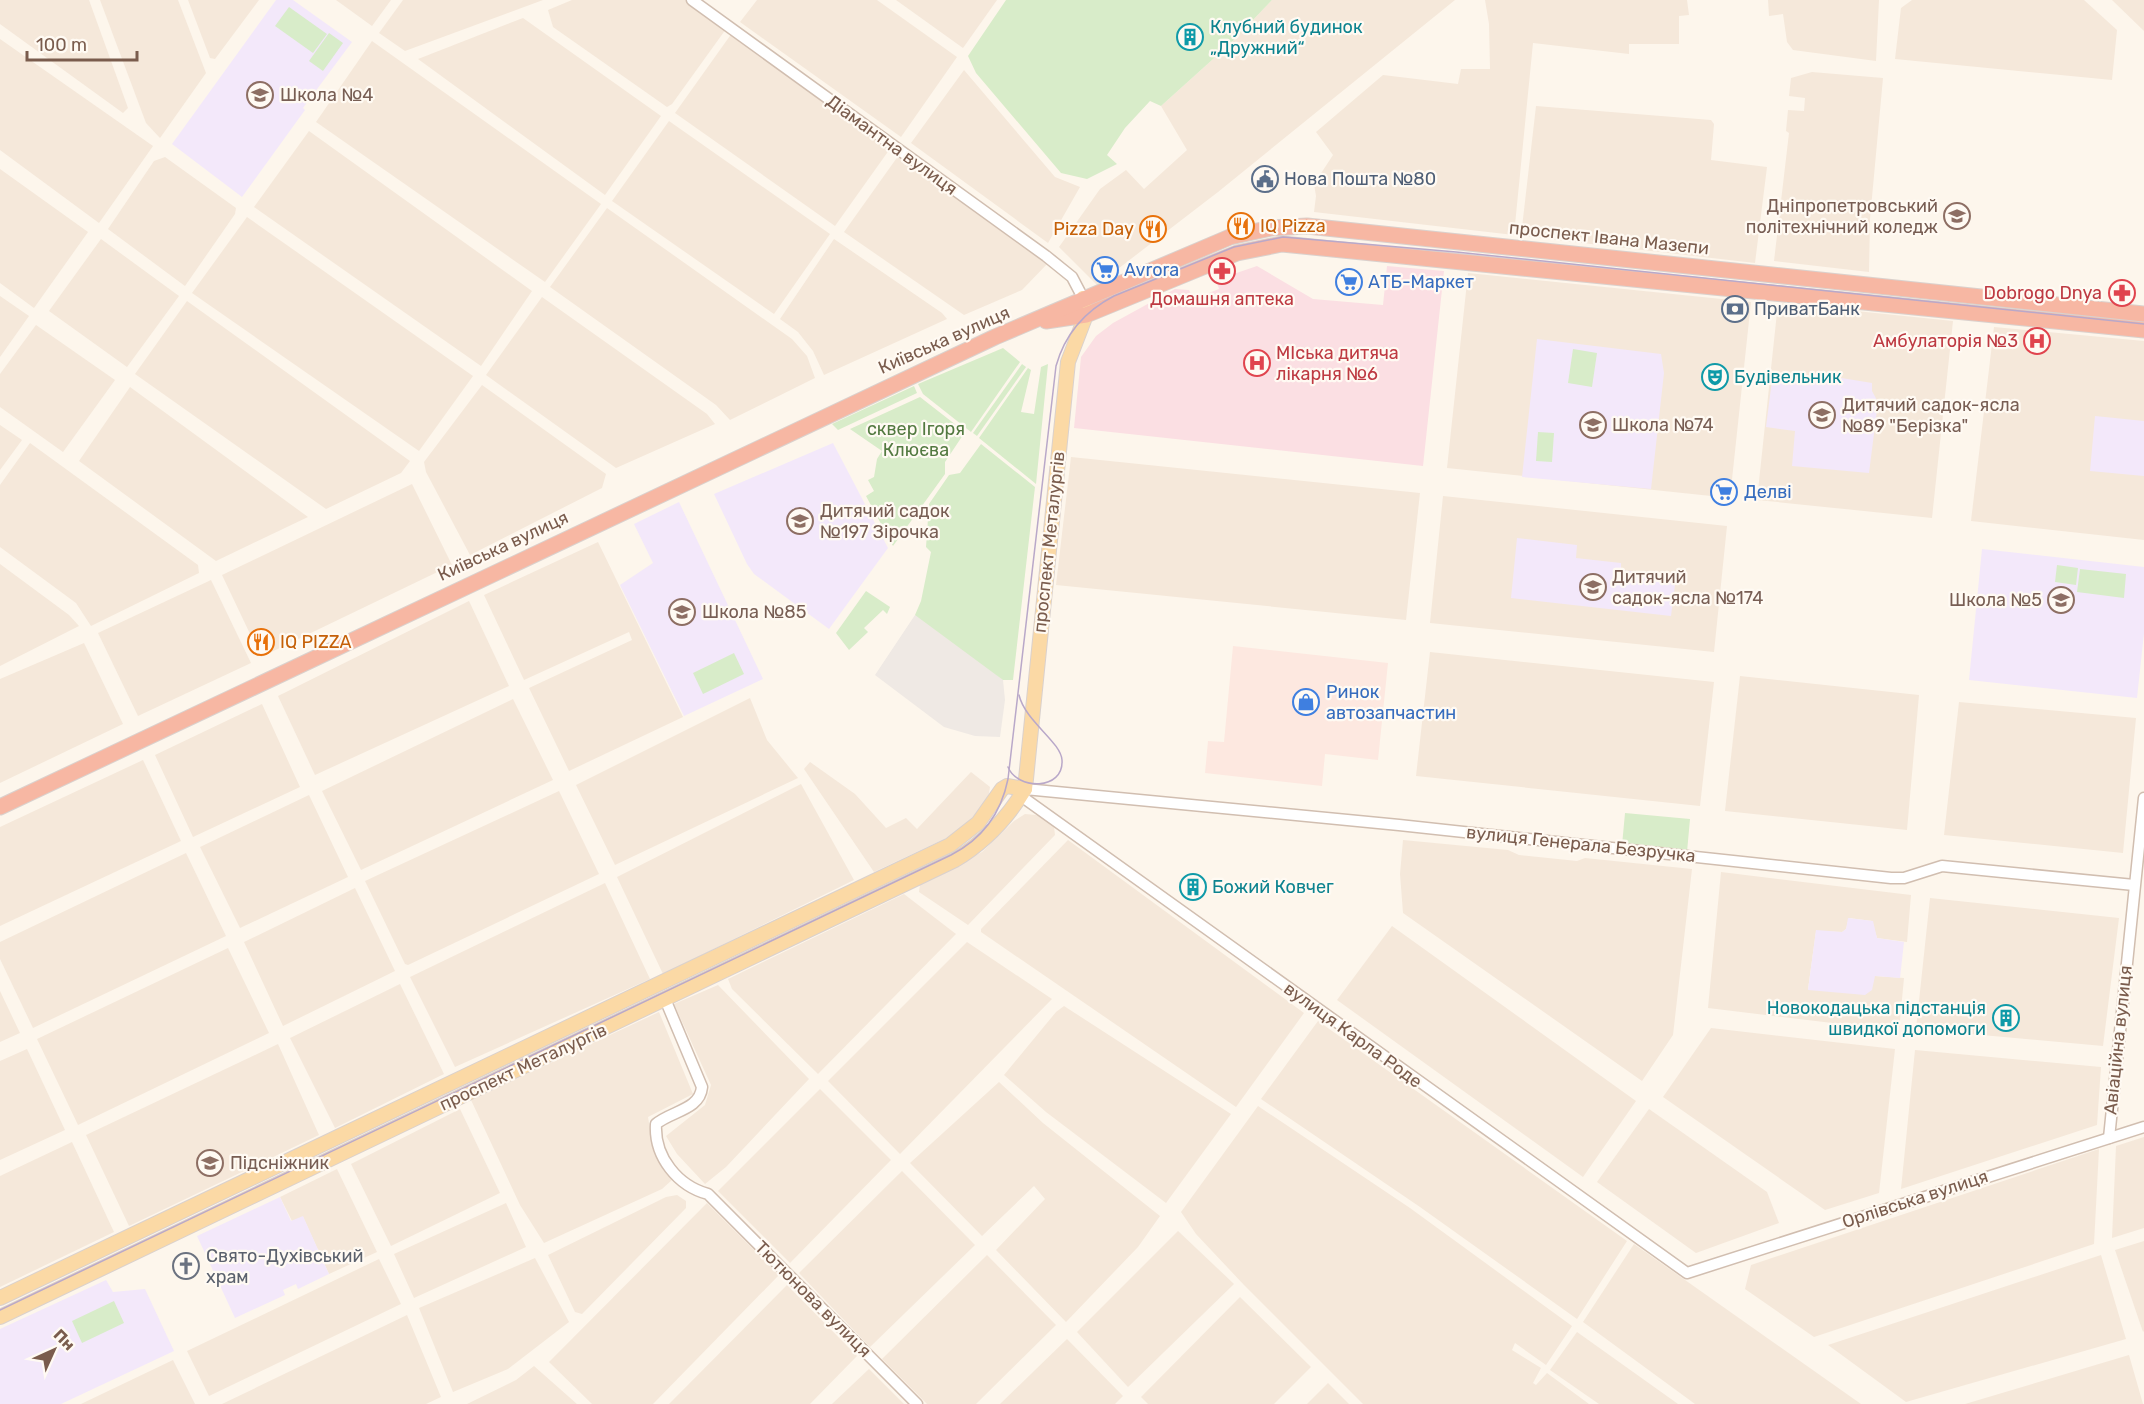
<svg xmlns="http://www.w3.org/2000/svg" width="2144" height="1404" font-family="Rubik,sans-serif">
<rect width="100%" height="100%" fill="#fdf6ec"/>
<g fill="#f5e8da">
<polygon points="0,0 89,0 128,108 123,113 0,24"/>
<polygon points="100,0 178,0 206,73 160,138 146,123"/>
<polygon points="188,0 259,0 215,59 210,58"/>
<polygon points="336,0 391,0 372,26"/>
<polygon points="403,0 543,0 405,51 379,33"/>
<polygon points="572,0 685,0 726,29 672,104 667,107 553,27 548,10"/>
<polygon points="757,0 877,0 957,57 901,137 740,22"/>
<polygon points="896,0 997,0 963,48"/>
<polygon points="1272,0 1455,0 1218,192 1097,285 1059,247 1100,189 1126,170 1144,189 1187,150 1161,106 1232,42"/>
<polygon points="1485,0 1687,0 1689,15 1679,16 1679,44 1629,44 1629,54 1533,43 1514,235 1314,212 1316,196 1314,184 1333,155 1316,132 1383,75 1458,84 1461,69 1490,69 1489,24"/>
<polygon points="1768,0 1879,0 1876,61 1793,50 1787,42 1783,14 1769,16"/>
<polygon points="1912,0 2084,0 2117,30 2112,80 1895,59 1901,8"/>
<polygon points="2112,0 2144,0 2144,31"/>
<polygon points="523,18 661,116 605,195 418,59"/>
<polygon points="732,33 892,146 835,226 675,113"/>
<polygon points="0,39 153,146 99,223 0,150"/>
<polygon points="372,41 601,204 545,282 316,122"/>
<polygon points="964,70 1055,177 1080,187 1048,243 911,143"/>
<polygon points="1812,72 1883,78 1870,219 1869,272 1774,261 1789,133 1786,131 1788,110 1804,111 1805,98 1789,96 1791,78"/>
<polygon points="1536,106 1711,120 1714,124 1711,160 1767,167 1755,263 1521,236"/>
<polygon points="669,121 830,234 774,314 612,201"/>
<polygon points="309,131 532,291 481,366 254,207"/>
<polygon points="901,152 1050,261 1022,290 964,315 844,232"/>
<polygon points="165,157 236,208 235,214 185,286 108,229 154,161"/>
<polygon points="0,169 88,232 34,308 0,283"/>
<polygon points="607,208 792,339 807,356 815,378 730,420 716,405 550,287"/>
<polygon points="247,217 473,376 419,451 192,293"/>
<polygon points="101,239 179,296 127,367 49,311"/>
<polygon points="834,239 942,313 947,319 824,375 813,351 798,332 780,319"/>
<polygon points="1468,273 1751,302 1730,498 1447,468"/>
<polygon points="0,296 29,316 0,357"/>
<polygon points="542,297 707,414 715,424 616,468 486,375"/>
<polygon points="187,301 410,461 401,473 326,509 135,374"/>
<polygon points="1778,303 1953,321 1932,518 1757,500"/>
<polygon points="36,325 115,380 63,452 0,407 0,374"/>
<polygon points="1994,327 2144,341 2144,540 1971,521"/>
<polygon points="482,385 606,474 602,488 470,555 426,472 424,462"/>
<polygon points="130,387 308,517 216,561 79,461"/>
<polygon points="0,425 22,440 0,470"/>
<polygon points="30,443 198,565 199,573 91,626 76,603 0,547 0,485"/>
<polygon points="1071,457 1420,493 1406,620 1056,585"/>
<polygon points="412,484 452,565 261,657 222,575"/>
<polygon points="1443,496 1727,526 1714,652 1430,623"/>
<polygon points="598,542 683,717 569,771 529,688 632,640 629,632 524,680 484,595"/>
<polygon points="0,564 69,615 79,626 0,666"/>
<polygon points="211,580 251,663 138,716 98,633"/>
<polygon points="469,601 509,686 315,775 278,696"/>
<polygon points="84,643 123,724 0,783 0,679"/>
<polygon points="1430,652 1714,682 1700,806 1416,776"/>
<polygon points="1740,676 1919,695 1907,830 1725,811"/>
<polygon points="750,698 767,740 798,778 615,865 576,785"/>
<polygon points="513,699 553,780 361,870 322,791"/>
<polygon points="1959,702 2136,718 2123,853 1944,835"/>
<polygon points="262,704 300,787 193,837 155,755"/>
<polygon points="143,760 181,841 0,926 0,827"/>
<polygon points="810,762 855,794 886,828 906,818 917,829 971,772 990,787 988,799 970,823 961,831 874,872 804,769"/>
<polygon points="801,784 854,880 663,974 617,877"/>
<polygon points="559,791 599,874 408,965 405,964 365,881"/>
<polygon points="309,795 348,877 240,928 200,847"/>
<polygon points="1025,814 1036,815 1045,819 1054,827 1055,835 968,925 919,892 920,884 982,852 1014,821"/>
<polygon points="1068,840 1304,1013 1236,1107 981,932 981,929"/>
<polygon points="1403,840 1508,850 1519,855 1577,861 1585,858 1692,869 1673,1035 1642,1081 1403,913 1400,874"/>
<polygon points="186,853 226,936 33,1028 0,959 0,942"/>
<polygon points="1721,872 1911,895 1907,942 1877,938 1872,921 1849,918 1846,929 1842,932 1816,931 1808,989 1875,976 1904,978 1899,1031 1708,1008"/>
<polygon points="605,883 650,979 455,1067 410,977"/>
<polygon points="355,888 395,971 283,1026 244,942"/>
<polygon points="904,894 956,934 818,1074 732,989 728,979"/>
<polygon points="1930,898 2119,918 2103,1046 1916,1029"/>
<polygon points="1392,926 1636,1101 1583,1177 1337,1000"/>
<polygon points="967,942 1052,999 900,1154 828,1081"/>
<polygon points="228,948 269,1033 78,1125 37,1039"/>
<polygon points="400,984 444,1074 335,1128 290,1038"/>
<polygon points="718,985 809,1079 726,1167 705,1184 677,1154 666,1136 705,1105 711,1085 674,1004"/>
<polygon points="0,991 20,1033 0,1042"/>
<polygon points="1064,1006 1231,1114 1166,1203 1046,1112 1004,1075 1056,1012"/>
<polygon points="659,1012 693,1094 648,1117 652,1141 672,1180 662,1189 544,1243 520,1205 471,1100"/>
<polygon points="1318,1021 1627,1241 1577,1319 1420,1207 1261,1099"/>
<polygon points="1711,1028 1895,1049 1879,1193 1825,1210 1663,1097"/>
<polygon points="278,1044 319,1135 129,1226 86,1135"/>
<polygon points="27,1049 65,1130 0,1160 0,1061"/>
<polygon points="1915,1050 2101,1067 2097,1125 1901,1189"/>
<polygon points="999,1082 1043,1123 1160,1216 1138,1247 1066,1322 996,1250 1045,1199 1034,1186 982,1236 910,1163"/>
<polygon points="820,1089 891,1160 790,1263 718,1191"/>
<polygon points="1258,1106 1410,1208 1572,1326 1546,1365 1515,1343 1512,1350 1541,1368 1533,1383 1536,1385 1547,1373 1589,1404 1363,1404 1244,1285 1196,1234 1181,1212"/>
<polygon points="460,1109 500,1193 391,1246 351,1164"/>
<polygon points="1649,1109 1767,1192 1779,1223 1696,1253 1597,1182"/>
<polygon points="2144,1137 2144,1228 2112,1238 2116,1146"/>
<polygon points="72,1142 114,1232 0,1287 0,1176"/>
<polygon points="2099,1149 2094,1244 1814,1337 1745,1289 1751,1265"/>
<polygon points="337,1169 377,1252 329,1274 303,1217 292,1221 280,1197"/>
<polygon points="902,1171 975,1245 870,1347 799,1273"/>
<polygon points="677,1195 686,1201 686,1208 582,1314 575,1312 548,1255 666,1197"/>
<polygon points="506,1203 526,1247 414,1298 394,1254"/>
<polygon points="707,1203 779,1275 653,1404 592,1404 549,1362"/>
<polygon points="1178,1231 1234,1284 1128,1387 1077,1332"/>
<polygon points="2144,1241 2144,1331 2143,1332 2115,1250"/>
<polygon points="1634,1244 1861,1404 1695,1404 1583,1322"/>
<polygon points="987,1255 1056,1325 976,1404 927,1404 882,1359"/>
<polygon points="2101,1255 2126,1339 1906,1402 1828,1345"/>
<polygon points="535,1258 569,1322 508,1369 453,1392 419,1308"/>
<polygon points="379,1259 401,1304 209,1396 187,1351"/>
<polygon points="787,1285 857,1356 810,1404 669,1404"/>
<polygon points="1240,1297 1311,1367 1274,1404 1148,1404 1141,1397"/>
<polygon points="407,1315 441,1397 426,1404 222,1404"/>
<polygon points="1577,1332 1678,1404 1599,1404 1550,1370"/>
<polygon points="1067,1339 1123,1396 1115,1404 1000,1404"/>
<polygon points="2129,1355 2143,1404 1965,1404"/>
<polygon points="173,1360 195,1404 81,1404"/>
<polygon points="534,1366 577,1404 467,1404 516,1380"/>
<polygon points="869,1369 904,1404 832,1404"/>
<polygon points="1328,1383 1349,1404 1307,1404"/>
</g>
<polygon fill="#fde8e0" points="1233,646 1388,663 1378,760 1325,754 1322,786 1205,773 1208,741 1224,742"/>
<polygon fill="#efe9e4" points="915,615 920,615 947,634 1003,680 1005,700 1000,737 975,736 944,727 875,675"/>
<g fill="#f3e8fa">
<polygon points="276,0 293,0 352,42 303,108 305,110 242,197 172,144"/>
<polygon points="1537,339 1661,354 1664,373 1651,489 1522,477"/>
<polygon points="1811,373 1872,383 1872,391 1878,402 1869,473 1792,466 1795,431 1766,427 1772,380 1810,384"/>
<polygon points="2095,416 2144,421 2144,476 2090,471"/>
<polygon points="833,443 888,548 829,629 754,574 747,564 714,494"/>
<polygon points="679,502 763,679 684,716 620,585 653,563 634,524"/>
<polygon points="1517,538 1577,545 1576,558 1621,563 1621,570 1676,577 1671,616 1511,598"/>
<polygon points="1982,549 2144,567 2144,633 2137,698 1969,680"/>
<polygon points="1848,918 1873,921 1877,938 1904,942 1900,978 1875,976 1872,990 1865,995 1808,990 1816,930 1842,932 1846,929"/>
<polygon points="280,1197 291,1221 303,1216 329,1274 298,1289 296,1284 283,1290 285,1295 235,1318 197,1236"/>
<polygon points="106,1280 113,1292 145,1289 174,1351 61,1404 0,1404 0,1329"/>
</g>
<polygon fill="#fbdfe3" points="1257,266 1313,299 1383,305 1387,266 1444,271 1423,466 1074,428 1081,357 1096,336 1113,323 1175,289 1189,290 1196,303 1210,298 1209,293 1219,289 1216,280"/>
<g fill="#d8ecc9">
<polygon points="1006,0 1272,0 1232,42 1161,106 1150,101 1125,128 1107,155 1117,164 1087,179 1061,173 976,73 968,56"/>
<polygon points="289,7 327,34 313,53 275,26"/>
<polygon points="329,33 343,43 323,71 309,61"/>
<polygon points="1003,348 1020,362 971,432 923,394 918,384"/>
<polygon points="1573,349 1597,353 1592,387 1568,383"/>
<polygon points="1022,364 1026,367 977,436 973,433"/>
<polygon points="1048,364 1036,484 979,438 1028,368 1031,370 1021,412 1034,414 1041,367"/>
<polygon points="914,386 917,393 838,430 832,424"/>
<polygon points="920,397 965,432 945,462 945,474 893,546 866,496 874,491 868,480 874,477 877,459 882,451 850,429"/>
<polygon points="1538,432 1554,433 1552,462 1536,461"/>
<polygon points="981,444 1035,487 1013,680 1003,680 915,615 921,601 931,552 926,547 929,504 949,475 960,473"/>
<polygon points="2057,565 2078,568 2076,585 2055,582"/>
<polygon points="2080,569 2126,574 2124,598 2077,592"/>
<polygon points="866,591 890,607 887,614 883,610 864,628 868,632 849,650 836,633"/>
<polygon points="734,653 744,674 703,694 693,673"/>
<polygon points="1625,813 1690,819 1687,852 1622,845"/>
<polygon points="114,1301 124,1323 82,1343 72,1321"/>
</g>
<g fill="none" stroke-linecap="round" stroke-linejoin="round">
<defs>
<g id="minor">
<polyline points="692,0 1046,256 1072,277 1083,298"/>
<polyline points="1025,789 1399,825 1891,878 1904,878 1942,866 2134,885"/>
<polyline points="1021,796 1687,1273 2144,1127"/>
<path d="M665 999 702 1087C700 1110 671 1111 656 1124 654 1157 678 1186 708 1194L917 1404"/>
<polyline points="2109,1138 2144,798"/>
</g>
<g id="major">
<polyline points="0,1298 950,845 978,823 1002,789 1007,786 1025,789"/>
<path d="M0 1317 955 860C985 842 1007 819 1025 789L1068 362 1086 315 1083 298"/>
</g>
<g id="highway">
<polyline points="1046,321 1086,315 1237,253 1282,244 2144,330"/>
<polyline points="0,807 995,337 1230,237 1271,228 1307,226 2144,314"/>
</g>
</defs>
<use href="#minor" stroke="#d1beb0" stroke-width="13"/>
<use href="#major" stroke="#dad1cd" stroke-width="16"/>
<use href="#highway" stroke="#dad1cd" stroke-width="17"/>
<use href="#minor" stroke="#fff" stroke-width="10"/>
<use href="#major" stroke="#fbd9a5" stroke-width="14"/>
<use href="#highway" stroke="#f7b7a3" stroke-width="15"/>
<g stroke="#b9a8c9" stroke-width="1.5">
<path d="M1008 767C1017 790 1064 791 1062 760 1061 742 1025 721 1019 695"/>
<path d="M0 1310 951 855C982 839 1001 814 1008 779L1056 366C1065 334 1085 311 1114 296L1234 247 1283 237 1456 252 2144 324"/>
</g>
</g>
<defs>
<symbol id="building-ring" viewBox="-11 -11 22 22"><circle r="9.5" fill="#fffaf3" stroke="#0f9aa8" stroke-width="1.5"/><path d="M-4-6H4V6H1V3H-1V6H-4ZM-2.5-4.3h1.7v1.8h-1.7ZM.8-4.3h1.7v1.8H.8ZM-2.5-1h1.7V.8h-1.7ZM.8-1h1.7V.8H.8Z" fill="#0f9aa8"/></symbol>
<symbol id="school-ring" viewBox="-11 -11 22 22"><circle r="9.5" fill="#fffaf3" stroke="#8d6e63" stroke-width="1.5"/><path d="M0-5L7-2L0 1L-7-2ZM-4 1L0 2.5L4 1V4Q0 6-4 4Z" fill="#8d6e63"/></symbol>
<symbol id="civic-ring" viewBox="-11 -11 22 22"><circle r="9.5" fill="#fffaf3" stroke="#5c6f8a" stroke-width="1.5"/><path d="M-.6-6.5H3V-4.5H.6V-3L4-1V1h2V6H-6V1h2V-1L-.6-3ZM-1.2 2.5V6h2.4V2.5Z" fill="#5c6f8a"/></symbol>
<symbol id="university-ring" viewBox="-11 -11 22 22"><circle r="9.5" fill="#fffaf3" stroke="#8d6e63" stroke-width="1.5"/><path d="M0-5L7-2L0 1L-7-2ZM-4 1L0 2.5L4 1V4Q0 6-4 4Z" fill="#8d6e63"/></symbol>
<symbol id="restaurant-ring" viewBox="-11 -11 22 22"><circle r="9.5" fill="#fffaf3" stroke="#e8710a" stroke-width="1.5"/><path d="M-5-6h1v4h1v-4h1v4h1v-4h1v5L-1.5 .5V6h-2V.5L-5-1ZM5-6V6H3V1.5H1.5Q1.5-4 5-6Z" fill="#e8710a"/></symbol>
<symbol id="supermarket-ring" viewBox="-11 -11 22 22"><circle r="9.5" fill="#fffaf3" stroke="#3f7fe0" stroke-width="1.5"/><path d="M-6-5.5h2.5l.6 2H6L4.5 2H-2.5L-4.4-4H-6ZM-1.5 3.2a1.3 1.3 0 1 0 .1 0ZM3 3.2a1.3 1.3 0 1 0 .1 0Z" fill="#3f7fe0"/></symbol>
<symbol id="pharmacy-ring" viewBox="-11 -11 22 22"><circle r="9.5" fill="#fffaf3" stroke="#e0444e" stroke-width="1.5"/><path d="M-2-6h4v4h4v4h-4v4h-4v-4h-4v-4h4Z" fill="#e0444e"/></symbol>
<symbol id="bank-ring" viewBox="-11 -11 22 22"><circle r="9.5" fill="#fffaf3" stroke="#5c6f8a" stroke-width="1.5"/><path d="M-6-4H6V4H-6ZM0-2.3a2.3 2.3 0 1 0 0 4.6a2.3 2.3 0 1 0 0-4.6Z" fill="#5c6f8a"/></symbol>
<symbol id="hospital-ring" viewBox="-11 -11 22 22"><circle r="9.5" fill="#fffaf3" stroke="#e0444e" stroke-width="1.5"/><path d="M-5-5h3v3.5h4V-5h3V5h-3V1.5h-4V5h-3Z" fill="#e0444e"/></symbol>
<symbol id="theatre-ring" viewBox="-11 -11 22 22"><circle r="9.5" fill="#fffaf3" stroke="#0f9aa8" stroke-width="1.5"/><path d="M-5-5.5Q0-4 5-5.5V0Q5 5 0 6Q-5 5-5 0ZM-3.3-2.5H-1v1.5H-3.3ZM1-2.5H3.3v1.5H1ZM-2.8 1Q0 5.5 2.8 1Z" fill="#0f9aa8"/></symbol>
<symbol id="shop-ring" viewBox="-11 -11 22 22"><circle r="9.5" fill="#fffaf3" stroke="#3f7fe0" stroke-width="1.5"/><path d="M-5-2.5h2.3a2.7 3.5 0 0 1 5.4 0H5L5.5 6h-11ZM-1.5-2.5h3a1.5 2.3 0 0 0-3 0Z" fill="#3f7fe0"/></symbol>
<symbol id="church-ring" viewBox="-11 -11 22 22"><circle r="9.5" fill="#fffaf3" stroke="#6b7280" stroke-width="1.5"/><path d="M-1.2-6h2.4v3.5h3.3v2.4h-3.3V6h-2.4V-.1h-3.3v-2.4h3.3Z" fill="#6b7280"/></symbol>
</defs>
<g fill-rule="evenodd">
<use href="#building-ring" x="1175" y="22" width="30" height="30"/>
<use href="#school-ring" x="245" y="80" width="30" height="30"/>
<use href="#civic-ring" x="1250" y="164" width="30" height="30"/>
<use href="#university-ring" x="1942" y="201" width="30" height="30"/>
<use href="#restaurant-ring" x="1226" y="211" width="30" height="30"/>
<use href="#restaurant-ring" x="1138" y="214" width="30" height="30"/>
<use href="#supermarket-ring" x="1090" y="255" width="30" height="30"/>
<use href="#pharmacy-ring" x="1207" y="256" width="30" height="30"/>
<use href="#supermarket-ring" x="1334" y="267" width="30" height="30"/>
<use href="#pharmacy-ring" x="2107" y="278" width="30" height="30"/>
<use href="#bank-ring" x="1720" y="294" width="30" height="30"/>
<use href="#hospital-ring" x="2022" y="326" width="30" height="30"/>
<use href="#hospital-ring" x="1242" y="348" width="30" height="30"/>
<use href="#theatre-ring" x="1700" y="362" width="30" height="30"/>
<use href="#school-ring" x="1807" y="400" width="30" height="30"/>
<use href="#school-ring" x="1578" y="410" width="30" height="30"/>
<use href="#supermarket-ring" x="1709" y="477" width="30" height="30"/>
<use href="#school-ring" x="785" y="506" width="30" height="30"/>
<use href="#school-ring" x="1578" y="572" width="30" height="30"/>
<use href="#school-ring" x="2046" y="585" width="30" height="30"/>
<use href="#school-ring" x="667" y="597" width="30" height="30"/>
<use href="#restaurant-ring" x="246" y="627" width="30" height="30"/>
<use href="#shop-ring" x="1291" y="687" width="30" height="30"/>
<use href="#building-ring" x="1178" y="872" width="30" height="30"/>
<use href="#building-ring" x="1991" y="1003" width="30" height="30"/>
<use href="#school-ring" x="195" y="1148" width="30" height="30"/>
<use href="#church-ring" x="171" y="1251" width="30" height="30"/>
</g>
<g text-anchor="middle" stroke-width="4.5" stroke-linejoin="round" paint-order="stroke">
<g font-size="18" fill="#0d838f" stroke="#fffaf3" text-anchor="start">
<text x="1210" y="33">Клубний будинок<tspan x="1210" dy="21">„Дружний“</tspan></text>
<text x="1734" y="383">Будівельник</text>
<text x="1212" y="893">Божий Ковчег</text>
<text x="1986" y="1014" text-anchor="end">Новокодацька підстанція<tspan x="1986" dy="21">швидкої допомоги</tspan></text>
</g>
<g font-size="18" fill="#785e54" stroke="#fffaf3" text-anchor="start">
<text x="280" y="101">Школа №4</text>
<text x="1938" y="212" text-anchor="end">Дніпропетровський<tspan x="1938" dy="21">політехнічний коледж</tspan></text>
<text x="1842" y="411">Дитячий садок-ясла<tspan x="1842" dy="21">№89 "Берізка"</tspan></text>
<text x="1612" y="431">Школа №74</text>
<text x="820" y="517">Дитячий садок<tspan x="820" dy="21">№197 Зірочка</tspan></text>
<text x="1612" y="583">Дитячий<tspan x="1612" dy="21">садок-ясла №174</tspan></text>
<text x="2042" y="606" text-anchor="end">Школа №5</text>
<text x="702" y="618">Школа №85</text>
<text x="230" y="1169">Підсніжник</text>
</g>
<g font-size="18" fill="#7a5c4d" stroke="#fffaf3">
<text transform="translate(892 145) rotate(36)" y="6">Діамантна вулиця</text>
<text transform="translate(1609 238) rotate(6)" y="6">проспект Івана Мазепи</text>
<text transform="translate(944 340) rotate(-24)" y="6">Київська вулиця</text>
<text transform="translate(1049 542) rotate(-84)" y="6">проспект Металургів</text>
<text transform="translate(503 546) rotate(-25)" y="6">Київська вулиця</text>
<text transform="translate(1581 844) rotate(6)" y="6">вулиця Генерала Безручка</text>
<text transform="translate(1353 1035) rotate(36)" y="6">вулиця Карла Роде</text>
<text transform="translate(2118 1040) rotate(-84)" y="6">Авіаційна вулиця</text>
<text transform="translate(523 1067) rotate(-25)" y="6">проспект Металургів</text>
<text transform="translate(1915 1199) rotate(-18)" y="6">Орлівська вулиця</text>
<text transform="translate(813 1299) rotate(45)" y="6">Тютюнова вулиця</text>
</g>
<g font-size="18" fill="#4e5e75" stroke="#fffaf3" text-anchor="start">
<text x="1284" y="185">Нова Пошта №80</text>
<text x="1754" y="315">ПриватБанк</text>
</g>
<g font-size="18" fill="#c56008" stroke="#fffaf3" text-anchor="start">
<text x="1260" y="232">IQ Pizza</text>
<text x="1134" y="235" text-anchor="end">Pizza Day</text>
<text x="280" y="648">IQ PIZZA</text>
</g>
<g font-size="18" fill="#366cbe" stroke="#fffaf3" text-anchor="start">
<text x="1124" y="276">Avrora</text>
<text x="1368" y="288">АТБ-Маркет</text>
<text x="1744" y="498">Делві</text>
<text x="1326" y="698">Ринок<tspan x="1326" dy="21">автозапчастин</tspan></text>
</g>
<g font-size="18" fill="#be3a42" stroke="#fffaf3" text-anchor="end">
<text x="2102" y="299">Dobrogo Dnya</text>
<text x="1222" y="305" text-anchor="middle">Домашня аптека</text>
<text x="2018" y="347">Амбулаторія №3</text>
<text x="1276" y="359" text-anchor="start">МІська дитяча<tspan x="1276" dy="21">лікарня №6</tspan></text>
</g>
<g font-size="18" fill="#537a41" stroke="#fffaf3">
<text x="916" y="435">сквер Ігоря<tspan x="916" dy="21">Клюєва</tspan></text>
</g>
<g font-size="18" fill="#5b616d" stroke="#fffaf3" text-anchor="start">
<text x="206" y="1262">Свято-Духівський<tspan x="206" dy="21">храм</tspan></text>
</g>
</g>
<g transform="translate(54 1350) rotate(45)" stroke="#fffaf3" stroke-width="4.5" paint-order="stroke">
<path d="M0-4.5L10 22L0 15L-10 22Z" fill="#7a5c4d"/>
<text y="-9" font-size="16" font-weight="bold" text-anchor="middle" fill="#7a5c4d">Пн</text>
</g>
<path d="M27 51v9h110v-9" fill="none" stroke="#7a5c4d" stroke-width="3"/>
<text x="36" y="51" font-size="18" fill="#7a5c4d" stroke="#fffaf3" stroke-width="4.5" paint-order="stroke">100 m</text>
</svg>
